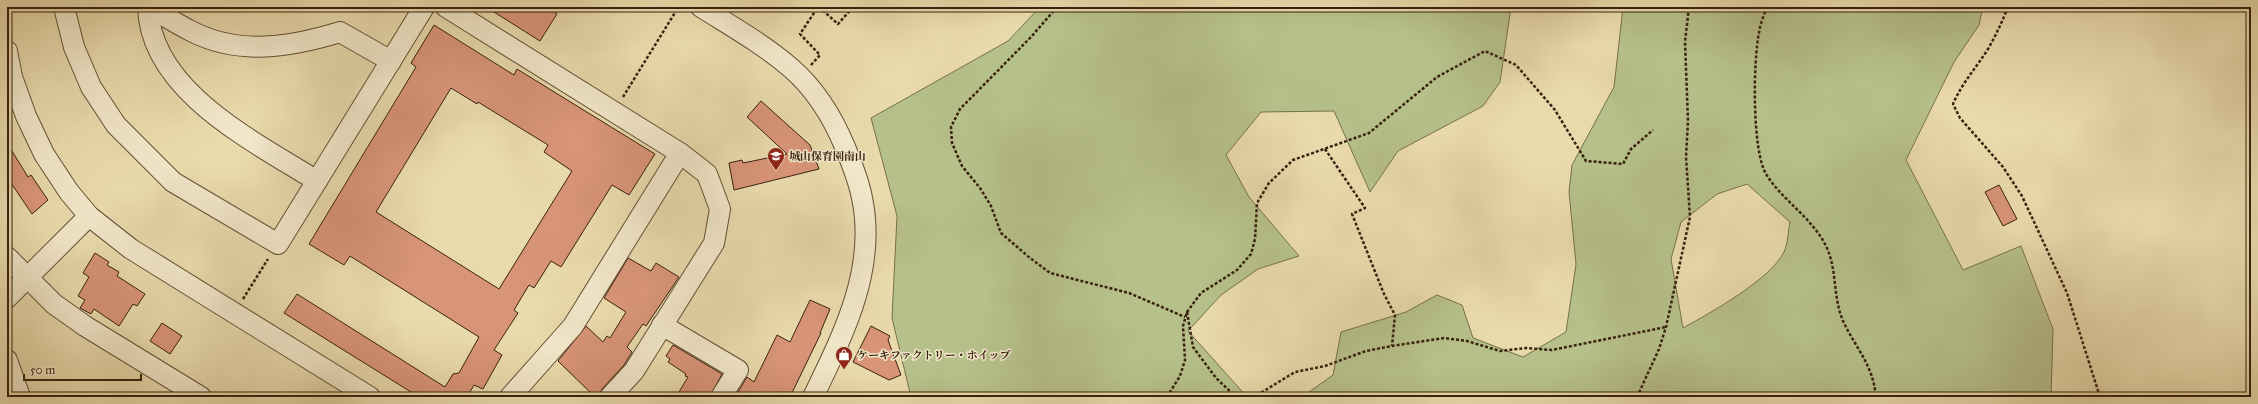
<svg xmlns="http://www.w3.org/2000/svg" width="2258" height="404" font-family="'IM FELL Great Primer','Noto Serif JP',serif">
<rect width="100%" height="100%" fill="#e9daac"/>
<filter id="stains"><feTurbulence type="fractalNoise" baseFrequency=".005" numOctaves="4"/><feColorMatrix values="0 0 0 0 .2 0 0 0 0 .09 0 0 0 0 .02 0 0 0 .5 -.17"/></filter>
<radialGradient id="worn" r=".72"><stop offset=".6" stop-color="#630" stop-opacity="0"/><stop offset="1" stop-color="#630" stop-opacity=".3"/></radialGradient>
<g fill="#b6c08a" stroke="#77704c" fill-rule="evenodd">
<polygon points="1040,7 1511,7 1500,82 1483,106 1398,151 1370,192 1334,111 1261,112 1226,155 1249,197 1299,256 1258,269 1221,295 1188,331 1247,397 911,397 892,318 897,216 871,118 1008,41"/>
<path d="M1623 7H1983L1979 25 1954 62 1906 160 1963 270 2021 246 2053 329 2051 397H1302L1333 375 1341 332 1406 312 1437 295 1462 305 1473 338 1523 357 1566 332 1576 264 1569 192 1572 165 1614 87ZM1747 184 1790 222C1788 231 1788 244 1784 252 1770 280 1710 313 1683 328L1671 259 1681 222 1717 194Z"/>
</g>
<g fill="#d89477" stroke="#38210e" fill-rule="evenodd">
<polygon points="486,7 556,7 553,11 557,14 540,41"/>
<path d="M434 25 514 75 517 69 655 154 629 195 612 185 561 267 551 261 534 288 529 285 514 310 518 313 494 350 502 355 483 389 474 385 467 397H419L284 313 297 294 445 387 453 374 459 373 479 337 350 256 344 265 309 244 416 67 411 63ZM451 88 477 104 478 102 548 145 544 152 572 171 499 289 376 212Z"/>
<polygon points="761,101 810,145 819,169 734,190 729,163 742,160 743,163 787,154 747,117"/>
<polygon points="7,143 28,177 31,175 48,200 32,214 7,177"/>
<polygon points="1999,185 2017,219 2003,226 1985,192"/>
<polygon points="95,253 109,262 107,265 119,272 117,276 145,294 137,306 133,304 119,326 94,309 91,314 80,308 85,300 78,296 89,277 83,273"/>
<polygon points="628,258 651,271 656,263 679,277 646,326 643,324 627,347 632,352 624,365 602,389 599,397 595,397 558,361 586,326 603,342 607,336 610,338 626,312 604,298"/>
<polygon points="810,300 830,309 820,333 821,333 790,397 735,397 747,377 754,382 777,335 790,342"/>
<polygon points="162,323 182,336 170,354 150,341"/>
<polygon points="871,326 890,336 888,340 901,375 889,380 853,362"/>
<polygon points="673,345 722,374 710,397 676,397 688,377 685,376 686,374 668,362 670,359 666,356"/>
</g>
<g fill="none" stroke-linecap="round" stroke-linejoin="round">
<defs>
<g id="minor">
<polyline points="64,7 74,47 91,87 116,125 173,182 278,244 424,7"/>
<path d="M148 7C150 91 255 142 317 181"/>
<path d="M149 7C163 15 177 24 191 31 239 56 291 47 340 32L391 61"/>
<polyline points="446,7 680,153 707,174 720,209 714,243 634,371 610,397"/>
<path d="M701 7C731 26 763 44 791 68 815 89 833 118 845 147 852 164 859 181 862 198 877 269 843 335 813 397"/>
<polyline points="7,51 12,77 26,116 44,154 69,192 89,216 131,249 370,397"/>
<polyline points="7,257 54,304 85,326 201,397"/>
<polyline points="7,298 89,216"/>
<polyline points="662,325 738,370 721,397"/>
<polyline points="7,360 20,397"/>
<polyline points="510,397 573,326 680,153"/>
</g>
</defs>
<use href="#minor" stroke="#644f36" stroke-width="22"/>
<g stroke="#38210e" stroke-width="2.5" stroke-dasharray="3 2" stroke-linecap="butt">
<polyline points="819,7 838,24 853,7"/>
<polyline points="1057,7 1031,37 960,109 951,127 952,143 962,166 980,188 991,206 1001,233 1030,258 1050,273 1129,293 1185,317"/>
<path d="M1767 7C1764 15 1760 24 1759 33 1753 62 1752 150 1766 174 1782 200 1810 216 1825 244 1838 268 1832 298 1844 323 1857 350 1873 365 1876 397"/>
<path d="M2008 7C2002 22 1996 35 1988 49 1976 68 1962 83 1953 104L1960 118 2003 167 2022 196 2067 293 2100 397"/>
<polyline points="811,65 820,55 800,34 818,7"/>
<polyline points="623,97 676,11"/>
<polyline points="1325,149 1365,208 1352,214 1384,294 1395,315 1392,346"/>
<polyline points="243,299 268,259"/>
<polyline points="1187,312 1193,347 1216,378 1236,397"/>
<polyline points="1167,397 1180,376 1185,360 1183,326 1187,312 1201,293 1237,270 1251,254 1255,239 1257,203 1269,183 1293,160 1369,133 1437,77 1485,51 1516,65 1555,110 1586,161 1623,164 1631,149 1653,130"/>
<polyline points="1247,397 1259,394 1295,372 1325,366 1366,351 1392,346 1444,338 1467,341 1500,351 1526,348 1552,350 1666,327"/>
<polyline points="1637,397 1659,349 1666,327 1690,217 1686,157 1688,121 1685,42 1689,7"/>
</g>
<use href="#minor" stroke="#f1e7c9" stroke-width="20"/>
</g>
<defs>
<symbol id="school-pin" viewBox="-11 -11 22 30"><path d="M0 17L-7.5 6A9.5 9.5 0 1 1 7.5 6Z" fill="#8f2418" stroke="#f1e7c9"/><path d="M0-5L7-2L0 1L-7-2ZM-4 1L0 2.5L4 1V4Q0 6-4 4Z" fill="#fff"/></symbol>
<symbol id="shop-pin" viewBox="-11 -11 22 30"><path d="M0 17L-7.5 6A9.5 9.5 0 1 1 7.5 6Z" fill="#8f2418" stroke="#f1e7c9"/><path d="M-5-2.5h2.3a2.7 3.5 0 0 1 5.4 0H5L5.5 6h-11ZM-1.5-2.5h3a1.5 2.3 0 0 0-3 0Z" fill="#fff"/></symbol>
</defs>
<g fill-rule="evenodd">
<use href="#school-pin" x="766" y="146" width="20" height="27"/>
<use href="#shop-pin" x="834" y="345" width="20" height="27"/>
</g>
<g text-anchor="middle" stroke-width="3" stroke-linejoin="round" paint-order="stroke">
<g font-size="11" font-weight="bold" fill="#38210e" stroke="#f1e7c9" text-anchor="start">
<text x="789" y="160">城山保育園南山</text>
<text x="857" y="359">ケーキファクトリー・ホイップ</text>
</g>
</g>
<rect width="2258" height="404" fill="none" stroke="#e9daac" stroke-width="24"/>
<rect x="8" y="8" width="2242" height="388" fill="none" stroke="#38210e" stroke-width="2"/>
<rect x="12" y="12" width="2234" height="380" fill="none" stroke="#38210e"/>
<path d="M24 374v6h117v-6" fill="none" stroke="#38210e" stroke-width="2"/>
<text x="30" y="374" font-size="12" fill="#38210e" stroke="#f1e7c9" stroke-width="3" paint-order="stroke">50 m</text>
<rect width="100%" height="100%" filter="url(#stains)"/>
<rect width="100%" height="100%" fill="url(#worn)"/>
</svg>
